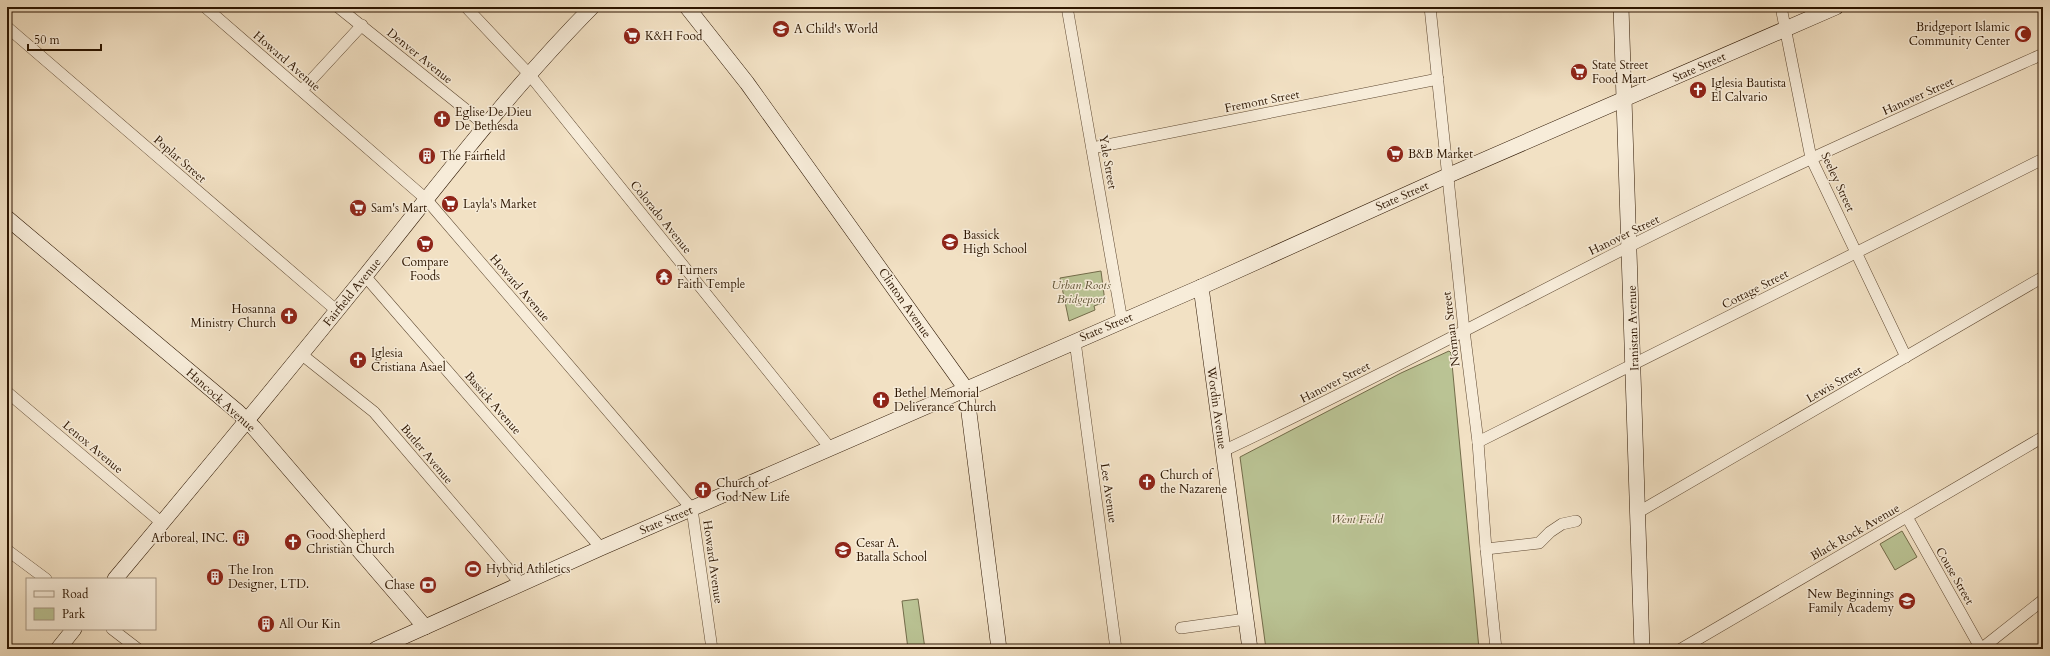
<svg xmlns="http://www.w3.org/2000/svg" width="2050" height="656" font-family="Cardo,serif">
<rect width="100%" height="100%" fill="#f2e1c4"/>
<filter id="stains"><feTurbulence type="fractalNoise" baseFrequency=".005" numOctaves="4"/><feColorMatrix values="0 0 0 0 .2 0 0 0 0 .09 0 0 0 0 .02 0 0 0 .5 -.17"/></filter>
<radialGradient id="worn" r=".72"><stop offset=".6" stop-color="#630" stop-opacity="0"/><stop offset="1" stop-color="#630" stop-opacity=".3"/></radialGradient>
<g fill="#bac394" stroke="#736c4a">
<polygon points="1101,271 1105,302 1094,306 1095,310 1069,321 1060,278"/>
<polygon points="1449,351 1451,353 1479,649 1266,649 1240,457 1401,373"/>
<polygon points="1902,531 1917,557 1895,570 1880,544"/>
<polygon points="918,599 925,649 908,649 902,601"/>
</g>
<g fill="none" stroke-linecap="round" stroke-linejoin="round">
<defs>
<g id="street">
<polyline points="205,7 426,199 692,509 712,649"/>
<polyline points="338,7 485,125"/>
<polyline points="466,7 529,74 830,448"/>
<polyline points="1067,7 1122,321"/>
<polyline points="1430,7 1464,330 1478,442 1486,549 1496,649"/>
<polyline points="1781,7 1811,158 1906,357"/>
<polyline points="7,27 336,310"/>
<polyline points="302,90 362,25"/>
<polyline points="1092,148 1438,79"/>
<polyline points="365,276 601,548"/>
<polyline points="1075,341 1116,649"/>
<polyline points="301,354 374,412 521,584"/>
<polyline points="7,392 162,523"/>
<polyline points="1478,442 2043,159"/>
<path d="M1223 451C1360 387 1493 315 1628 247 1764 178 1904 116 2043 54"/>
<polyline points="1637,513 2043,277"/>
<polyline points="1907,517 1981,649"/>
<polyline points="1486,549 1539,543 1550,532 1562,524 1576,521"/>
<polyline points="7,550 46,579"/>
<polyline points="1181,628 1246,619"/>
<polyline points="112,629 138,649"/>
<polyline points="1681,649 2043,437"/>
<polyline points="1981,649 2043,600"/>
</g>
<g id="secondary">
<polyline points="687,7 747,83 966,389 999,649"/>
<polyline points="1621,7 1642,649"/>
<polyline points="7,218 238,412 254,428 425,627"/>
<polyline points="1201,287 1250,649"/>
<path d="M115 579C199 479 283 377 365 276 439 184 509 91 592 7"/>
<polyline points="58,649 74,629"/>
<polyline points="376,649 601,548 1201,287 1447,176 1836,7"/>
</g>
</defs>
<use href="#street" stroke="#5e4831" stroke-width="12"/>
<use href="#secondary" stroke="#2c1500" stroke-width="16"/>
<use href="#street" stroke="#f7ecd9" stroke-width="11"/>
<use href="#secondary" stroke="#f7ecd9" stroke-width="15"/>
</g>
<defs>
<symbol id="school-disc" viewBox="-11 -11 22 22"><circle r="9.5" fill="#8f2418" stroke="#f7ecd9"/><path d="M0-5L7-2L0 1L-7-2ZM-4 1L0 2.5L4 1V4Q0 6-4 4Z" fill="#fff"/></symbol>
<symbol id="mosque-disc" viewBox="-11 -11 22 22"><circle r="9.5" fill="#8f2418" stroke="#f7ecd9"/><path d="M3.5-4.9A6 6 0 1 0 3.5 4.9A5 5 0 1 1 3.5-4.9Z" fill="#fff"/></symbol>
<symbol id="supermarket-disc" viewBox="-11 -11 22 22"><circle r="9.5" fill="#8f2418" stroke="#f7ecd9"/><path d="M-6-5.5h2.5l.6 2H6L4.5 2H-2.5L-4.4-4H-6ZM-1.5 3.2a1.3 1.3 0 1 0 .1 0ZM3 3.2a1.3 1.3 0 1 0 .1 0Z" fill="#fff"/></symbol>
<symbol id="church-disc" viewBox="-11 -11 22 22"><circle r="9.5" fill="#8f2418" stroke="#f7ecd9"/><path d="M-1.2-6h2.4v3.5h3.3v2.4h-3.3V6h-2.4V-.1h-3.3v-2.4h3.3Z" fill="#fff"/></symbol>
<symbol id="building-disc" viewBox="-11 -11 22 22"><circle r="9.5" fill="#8f2418" stroke="#f7ecd9"/><path d="M-4-6H4V6H1V3H-1V6H-4ZM-2.5-4.3h1.7v1.8h-1.7ZM.8-4.3h1.7v1.8H.8ZM-2.5-1h1.7V.8h-1.7ZM.8-1h1.7V.8H.8Z" fill="#fff"/></symbol>
<symbol id="temple-disc" viewBox="-11 -11 22 22"><circle r="9.5" fill="#8f2418" stroke="#f7ecd9"/><path d="M0-6L5-2H3V0L6.5 2.5H4V6H1.5V3h-3V6H-4V2.5H-6.5L-3 0V-2H-5Z" fill="#fff"/></symbol>
<symbol id="stadium-disc" viewBox="-11 -11 22 22"><circle r="9.5" fill="#8f2418" stroke="#f7ecd9"/><path d="M0-5a6.5 5 0 1 0 0 10a6.5 5 0 1 0 0-10ZM-3.5-1.8h7v3.6h-7Z" fill="#fff"/></symbol>
<symbol id="bank-disc" viewBox="-11 -11 22 22"><circle r="9.5" fill="#8f2418" stroke="#f7ecd9"/><path d="M-6-4H6V4H-6ZM0-2.3a2.3 2.3 0 1 0 0 4.6a2.3 2.3 0 1 0 0-4.6Z" fill="#fff"/></symbol>
</defs>
<g fill-rule="evenodd">
<use href="#school-disc" x="771" y="19" width="20" height="20"/>
<use href="#mosque-disc" x="2013" y="24" width="20" height="20"/>
<use href="#supermarket-disc" x="622" y="26" width="20" height="20"/>
<use href="#supermarket-disc" x="1569" y="62" width="20" height="20"/>
<use href="#church-disc" x="1688" y="80" width="20" height="20"/>
<use href="#church-disc" x="432" y="109" width="20" height="20"/>
<use href="#supermarket-disc" x="1385" y="144" width="20" height="20"/>
<use href="#building-disc" x="417" y="146" width="20" height="20"/>
<use href="#supermarket-disc" x="440" y="194" width="20" height="20"/>
<use href="#supermarket-disc" x="348" y="198" width="20" height="20"/>
<use href="#school-disc" x="940" y="232" width="20" height="20"/>
<use href="#supermarket-disc" x="415" y="234" width="20" height="20"/>
<use href="#temple-disc" x="654" y="267" width="20" height="20"/>
<use href="#church-disc" x="279" y="306" width="20" height="20"/>
<use href="#church-disc" x="348" y="350" width="20" height="20"/>
<use href="#church-disc" x="871" y="390" width="20" height="20"/>
<use href="#church-disc" x="1137" y="472" width="20" height="20"/>
<use href="#church-disc" x="693" y="480" width="20" height="20"/>
<use href="#building-disc" x="231" y="528" width="20" height="20"/>
<use href="#church-disc" x="283" y="532" width="20" height="20"/>
<use href="#school-disc" x="833" y="540" width="20" height="20"/>
<use href="#stadium-disc" x="463" y="559" width="20" height="20"/>
<use href="#building-disc" x="205" y="567" width="20" height="20"/>
<use href="#bank-disc" x="418" y="575" width="20" height="20"/>
<use href="#school-disc" x="1897" y="591" width="20" height="20"/>
<use href="#building-disc" x="256" y="614" width="20" height="20"/>
</g>
<g text-anchor="middle" stroke-width="3" stroke-linejoin="round" paint-order="stroke">
<g font-size="12" fill="#2c1500" stroke="#f7ecd9" text-anchor="start">
<text x="2010" y="31" text-anchor="end">Bridgeport Islamic<tspan x="2010" dy="14">Community Center</tspan></text>
<text x="794" y="33">A Child's World</text>
<text x="645" y="40">K&amp;H Food</text>
<text x="1592" y="69">State Street<tspan x="1592" dy="14">Food Mart</tspan></text>
<text x="1711" y="87">Iglesia Bautista<tspan x="1711" dy="14">El Calvario</tspan></text>
<text x="455" y="116">Eglise De Dieu<tspan x="455" dy="14">De Bethesda</tspan></text>
<text x="1408" y="158">B&amp;B Market</text>
<text x="440" y="160">The Fairfield</text>
<text x="463" y="208">Layla's Market</text>
<text x="371" y="212">Sam's Mart</text>
<text x="963" y="239">Bassick<tspan x="963" dy="14">High School</tspan></text>
<text x="425" y="266" text-anchor="middle">Compare<tspan x="425" dy="14">Foods</tspan></text>
<text x="677" y="274">Turners<tspan x="677" dy="14">Faith Temple</tspan></text>
<text x="276" y="313" text-anchor="end">Hosanna<tspan x="276" dy="14">Ministry Church</tspan></text>
<text x="371" y="357">Iglesia<tspan x="371" dy="14">Cristiana Asael</tspan></text>
<text x="894" y="397">Bethel Memorial<tspan x="894" dy="14">Deliverance Church</tspan></text>
<text x="1160" y="479">Church of<tspan x="1160" dy="14">the Nazarene</tspan></text>
<text x="716" y="487">Church of<tspan x="716" dy="14">God New Life</tspan></text>
<text x="306" y="539">Good Shepherd<tspan x="306" dy="14">Christian Church</tspan></text>
<text x="228" y="542" text-anchor="end">Arboreal, INC.</text>
<text x="856" y="547">Cesar A.<tspan x="856" dy="14">Batalla School</tspan></text>
<text x="486" y="573">Hybrid Athletics</text>
<text x="228" y="574">The Iron<tspan x="228" dy="14">Designer, LTD.</tspan></text>
<text x="415" y="589" text-anchor="end">Chase</text>
<text x="1894" y="598" text-anchor="end">New Beginnings<tspan x="1894" dy="14">Family Academy</tspan></text>
<text x="279" y="628">All Our Kin</text>
</g>
<g font-size="12" fill="#2c1500" stroke="#f7ecd9">
<text transform="translate(420 56) rotate(39)" y="4">Denver Avenue</text>
<text transform="translate(287 61) rotate(41)" y="4">Howard Avenue</text>
<text transform="translate(1699 67) rotate(-24)" y="4">State Street</text>
<text transform="translate(1918 96) rotate(-24)" y="4">Hanover Street</text>
<text transform="translate(1262 101) rotate(-11)" y="4">Fremont Street</text>
<text transform="translate(180 159) rotate(41)" y="4">Poplar Street</text>
<text transform="translate(1108 162) rotate(80)" y="4">Yale Street</text>
<text transform="translate(1838 182) rotate(65)" y="4">Seeley Street</text>
<text transform="translate(1402 196) rotate(-24)" y="4">State Street</text>
<text transform="translate(661 217) rotate(51)" y="4">Colorado Avenue</text>
<text transform="translate(1624 235) rotate(-26)" y="4">Hanover Street</text>
<text transform="translate(520 288) rotate(49)" y="4">Howard Avenue</text>
<text transform="translate(1755 289) rotate(-27)" y="4">Cottage Street</text>
<text transform="translate(352 292) rotate(-51)" y="4">Fairfield Avenue</text>
<text transform="translate(905 303) rotate(55)" y="4">Clinton Avenue</text>
<text transform="translate(1106 327) rotate(-23)" y="4">State Street</text>
<text transform="translate(1633 328) rotate(-92)" y="4">Iranistan Avenue</text>
<text transform="translate(1451 329) rotate(-97)" y="4">Norman Street</text>
<text transform="translate(1335 382) rotate(-27)" y="4">Hanover Street</text>
<text transform="translate(1834 384) rotate(-30)" y="4">Lewis Street</text>
<text transform="translate(221 400) rotate(42)" y="4">Hancock Avenue</text>
<text transform="translate(493 403) rotate(49)" y="4">Bassick Avenue</text>
<text transform="translate(1217 408) rotate(82)" y="4">Wordin Avenue</text>
<text transform="translate(93 447) rotate(40)" y="4">Lenox Avenue</text>
<text transform="translate(427 454) rotate(50)" y="4">Butler Avenue</text>
<text transform="translate(1109 493) rotate(82)" y="4">Lee Avenue</text>
<text transform="translate(666 520) rotate(-23)" y="4">State Street</text>
<text transform="translate(1855 532) rotate(-30)" y="4">Black Rock Avenue</text>
<text transform="translate(713 562) rotate(82)" y="4">Howard Avenue</text>
<text transform="translate(1955 576) rotate(60)" y="4">Couse Street</text>
</g>
<g font-size="12" font-style="italic" fill="#5e5234" stroke="#f7ecd9">
<text x="1081" y="289">Urban Roots<tspan x="1081" dy="14">Bridgeport</tspan></text>
<text x="1357" y="523">Went Field</text>
</g>
</g>
<rect width="2050" height="656" fill="none" stroke="#f2e1c4" stroke-width="24"/>
<rect x="8" y="8" width="2034" height="640" fill="none" stroke="#2c1500" stroke-width="2"/>
<rect x="12" y="12" width="2026" height="632" fill="none" stroke="#2c1500"/>
<rect x="26" y="578" width="130" height="52" fill="#f7ecd9" stroke="#a69682"/>
<rect x="34" y="591" width="20" height="6" fill="#f7ecd9" stroke="#a69682"/>
<text x="62" y="598" font-size="12" fill="#2c1500">Road</text>
<rect x="34" y="608" width="20" height="12" fill="#bac394" stroke="#a69682"/>
<text x="62" y="618" font-size="12" fill="#2c1500">Park</text>
<path d="M28 44v6h73v-6" fill="none" stroke="#2c1500" stroke-width="2"/>
<text x="34" y="44" font-size="12" fill="#2c1500" stroke="#f7ecd9" stroke-width="3" paint-order="stroke">50 m</text>
<rect width="100%" height="100%" filter="url(#stains)"/>
<rect width="100%" height="100%" fill="url(#worn)"/>
</svg>
